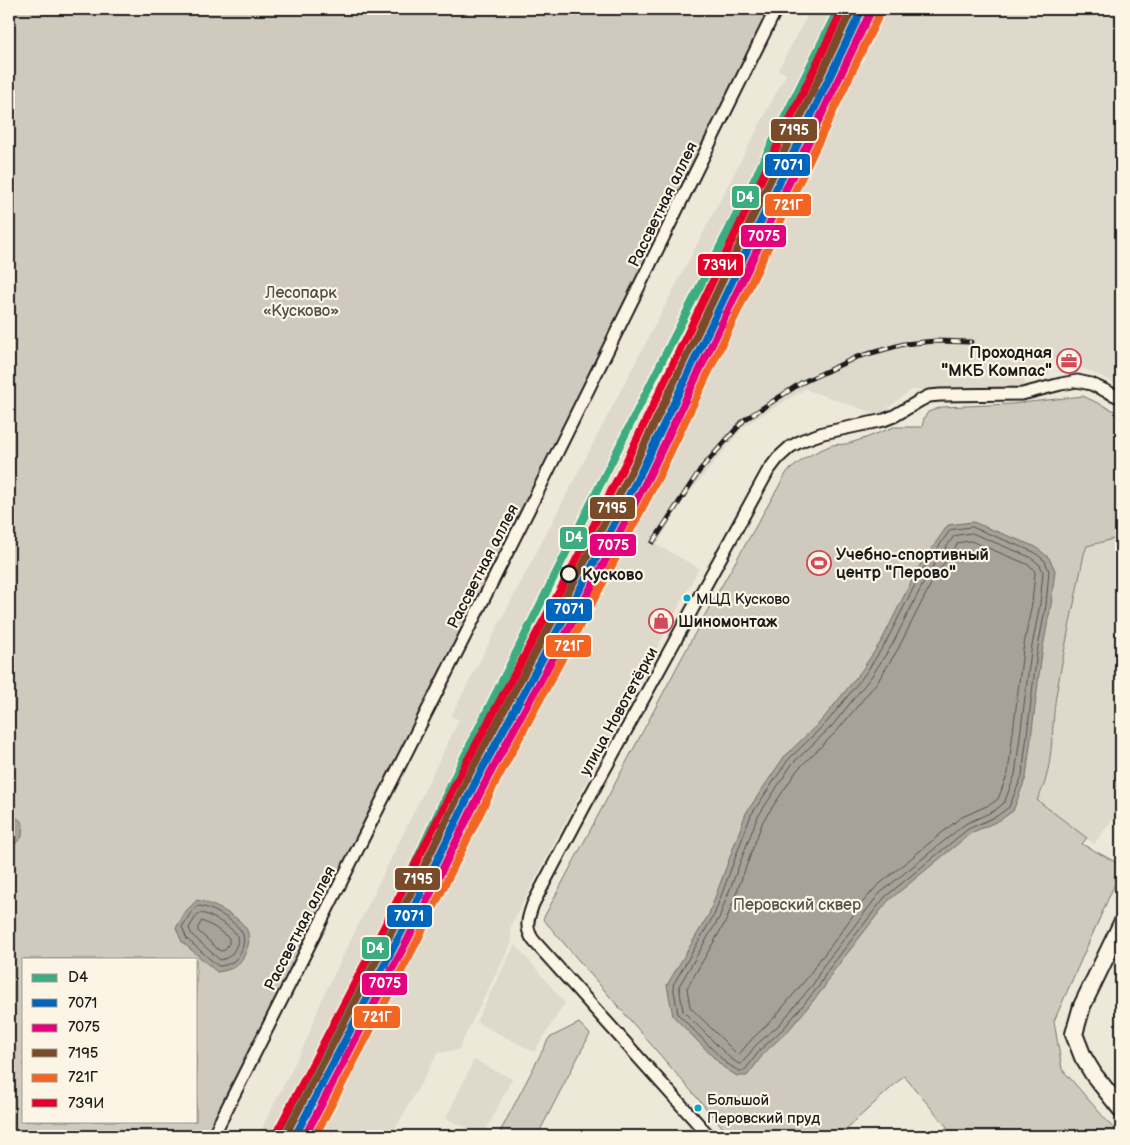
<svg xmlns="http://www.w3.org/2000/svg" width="1130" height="1145" font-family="'Balsamiq Sans',sans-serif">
<rect width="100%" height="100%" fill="#eee8d9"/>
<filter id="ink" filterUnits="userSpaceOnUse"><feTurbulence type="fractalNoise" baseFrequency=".02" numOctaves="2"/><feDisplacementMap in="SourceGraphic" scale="10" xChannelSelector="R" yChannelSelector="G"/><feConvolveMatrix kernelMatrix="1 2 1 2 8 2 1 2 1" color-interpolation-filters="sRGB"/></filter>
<g filter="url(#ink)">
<g fill="#ded9cb">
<polygon points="811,9 1121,9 1121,387 1109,380 1074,364 1053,359 1048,376 1025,373 1025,390 911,390 879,415 805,389 744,426 685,498 657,545 699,568 510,927 512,942 458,1050 438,1053 391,1136 258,1136 307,1039 322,999 459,720 451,716 786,74 778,70"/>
<polygon points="1121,537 1121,808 1094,844 1037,800 1043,791 1046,778 1063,652 1071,620 1084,554 1087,546"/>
<polygon points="515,944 565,1003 534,1052 476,1022"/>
<polygon points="474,1060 512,1079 483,1136 446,1118"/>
</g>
<g fill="#cfcabd" stroke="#76736c" fill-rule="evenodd">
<path d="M9 9H771L546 466 209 1136H9ZM24 959H196V1121H24Z"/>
<path d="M1083 396 1121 414V537L1087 546 1084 554C1075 601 1064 648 1056 696 1051 728 1054 772 1037 800L1087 838 1082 844 1121 865V870L1054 1021 1062 1069 1120 1136H937L947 1127 904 1076 845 1130 851 1136H730L543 919 702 620 787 472 805 458 818 451 832 445 846 444 863 439 894 427H922L924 418 928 412 942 407 1012 404Z"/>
<polygon points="579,1023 590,1034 537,1136 498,1136 549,1038"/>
</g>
<g fill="#a7a299" stroke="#6f6c67">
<polygon points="973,522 1036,547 1049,558 1055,570 1051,605 1042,652 1026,777 1013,811 1000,820 971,833 888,901 832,973 823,989 788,1031 765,1052 747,1076 737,1076 723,1067 673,1016 667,985 709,914 746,813 784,757 823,719 862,670 882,640 918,568 948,525"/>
<polygon points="9,811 23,823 22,837 9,850"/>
<path d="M197 900C210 903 237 915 245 927 253 937 247 954 239 963 234 969 224 971 217 972L182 942 176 928 186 911Z"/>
</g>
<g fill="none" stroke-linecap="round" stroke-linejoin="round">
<g stroke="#54524e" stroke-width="1">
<polygon points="972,527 1034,552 1045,561 1049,571 1046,605 1037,652 1022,776 1009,807 997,816 968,829 885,897 828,970 819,986 784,1028 761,1049 745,1070 739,1071 726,1063 678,1014 673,985 714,915 751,815 788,760 827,722 866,673 886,642 922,571 950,530"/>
<polygon points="972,533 1030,557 1040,565 1043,572 1040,604 1031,651 1015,775 1004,803 994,811 965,824 880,893 823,966 814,983 780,1024 756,1045 742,1063 739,1064 730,1058 683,1011 679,986 719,918 757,818 792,764 832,726 871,677 892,645 928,574 954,536"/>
<polygon points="971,541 1027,564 1034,569 1035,573 1032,603 1023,650 1008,773 998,799 991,804 960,818 876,887 862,903 830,947 818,962 807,978 774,1018 752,1039 740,1053 737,1054 690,1007 687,988 726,921 763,821 798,769 837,731 878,681 898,649 934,578 958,543"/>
<path d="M198 906C210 906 235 921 241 931 247 939 242 952 236 959 231 964 224 966 218 966L187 939 182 927 190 914Z"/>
<path d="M200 913C208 913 234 928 237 936 239 942 236 947 233 952 230 957 225 959 220 960L192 935 189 928 195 918Z"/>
<polygon points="202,921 214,927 229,938 229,943 225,950 220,951 198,931 198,928"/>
</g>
<defs>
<g id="street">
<polyline points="213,1136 541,485 776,9"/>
<path d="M709 1136 534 941C524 928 528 918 533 904L584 807 768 471 778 458 790 447 803 440 823 433 884 420 894 416 921 400 929 396 940 395 1022 394 1061 384 1077 381 1091 384 1121 398"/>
</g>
<polyline id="secondary" points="1121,925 1082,1006 1074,1034 1083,1057 1094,1075 1121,1109"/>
</defs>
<use href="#street" stroke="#1c1c1c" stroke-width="15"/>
<use href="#secondary" stroke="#1c1c1c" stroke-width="20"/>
<use href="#street" stroke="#fcf5e5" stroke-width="11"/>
<use href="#secondary" stroke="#fcf5e5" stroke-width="16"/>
<defs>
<g id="rail">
<polyline points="821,44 843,9"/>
<polyline points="653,542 700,470 744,420 801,383 857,357 904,344 935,341 971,342"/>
</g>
</defs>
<use href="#rail" stroke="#1c1c1c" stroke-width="5"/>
<use href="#rail" stroke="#fcf5e5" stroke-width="3" stroke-dasharray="9" stroke-linecap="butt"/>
<defs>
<polyline id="rail-1" points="282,1136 385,929 461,763 670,345 753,182 838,9"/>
<polyline id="rail-2" points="295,1136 400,935 479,775 585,580 642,470 862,9"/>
<polyline id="rail-3" points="305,1136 408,939 487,779 593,584 650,474 870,13"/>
<polyline id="rail-4" points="287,1132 392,931 471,771 577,576 634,466 852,9"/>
<polyline id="rail-5" points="315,1136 416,943 495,783 600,588 658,478 878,17"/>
<polyline id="rail-6" points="279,1128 384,927 464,767 570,572 626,462 843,9"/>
</defs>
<use href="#rail-1" stroke="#fcf5e5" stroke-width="11"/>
<use href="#rail-2" stroke="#fcf5e5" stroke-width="11"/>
<use href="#rail-3" stroke="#fcf5e5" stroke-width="11"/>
<use href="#rail-4" stroke="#fcf5e5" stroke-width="11"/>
<use href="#rail-5" stroke="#fcf5e5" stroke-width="11"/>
<use href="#rail-6" stroke="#fcf5e5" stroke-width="11"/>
<use href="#rail-1" stroke="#3dac80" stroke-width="8"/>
<use href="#rail-2" stroke="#0065bd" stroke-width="8"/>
<use href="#rail-3" stroke="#e5007d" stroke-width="8"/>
<use href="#rail-4" stroke="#7a4b2a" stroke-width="8"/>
<use href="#rail-5" stroke="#f26522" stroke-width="8"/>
<use href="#rail-6" stroke="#e4002b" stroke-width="8"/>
</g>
</g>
<defs>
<symbol id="office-ring" viewBox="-11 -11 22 22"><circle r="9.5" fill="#fcf5e5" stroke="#d1495b" stroke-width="1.5"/><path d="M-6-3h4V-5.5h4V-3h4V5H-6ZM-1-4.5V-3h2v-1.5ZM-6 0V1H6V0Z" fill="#d1495b"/></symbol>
<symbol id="stadium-ring" viewBox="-11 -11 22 22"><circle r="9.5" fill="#fcf5e5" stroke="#d1495b" stroke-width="1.5"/><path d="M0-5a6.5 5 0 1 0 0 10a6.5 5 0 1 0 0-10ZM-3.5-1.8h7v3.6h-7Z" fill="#d1495b"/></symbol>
<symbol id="shop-ring" viewBox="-11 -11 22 22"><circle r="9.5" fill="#fcf5e5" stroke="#d1495b" stroke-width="1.5"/><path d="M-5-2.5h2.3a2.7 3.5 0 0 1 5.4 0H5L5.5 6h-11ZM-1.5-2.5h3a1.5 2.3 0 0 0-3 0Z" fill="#d1495b"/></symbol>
</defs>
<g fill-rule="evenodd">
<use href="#office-ring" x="1055" y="347" width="28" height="28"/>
<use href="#stadium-ring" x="805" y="549" width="28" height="28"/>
<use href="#shop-ring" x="647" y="607" width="28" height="28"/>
</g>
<circle fill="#fcf5e5" stroke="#1c1c1c" stroke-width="2.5" cx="569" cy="574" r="8"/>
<g fill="#00a9ce" stroke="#fcf5e5" stroke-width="2">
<circle cx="687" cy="598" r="4.5"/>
<circle cx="698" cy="1108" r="4.5"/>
</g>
<g text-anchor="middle" stroke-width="4.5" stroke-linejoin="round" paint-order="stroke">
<g font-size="15" fill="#1c1c1c" stroke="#fcf5e5" text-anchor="start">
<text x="696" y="604">МЦД Кусково</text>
<text x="707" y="1105">Большой<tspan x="707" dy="18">Перовский пруд</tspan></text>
</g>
<g font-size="16" fill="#1c1c1c" stroke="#fcf5e5">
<text transform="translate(662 204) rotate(-64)" y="6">Рассветная аллея</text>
<text transform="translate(482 566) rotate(-63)" y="6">Рассветная аллея</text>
<text transform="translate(618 711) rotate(-61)" y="6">улица Новотетёрки</text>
<text transform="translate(299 928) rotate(-63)" y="6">Рассветная аллея</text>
</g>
<g font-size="16" fill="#52504c" stroke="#fcf5e5">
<text x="301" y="298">Лесопарк<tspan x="301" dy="18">«Кусково»</tspan></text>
<text x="797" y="910">Перовский сквер</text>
</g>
<g font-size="16" font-weight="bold" fill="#1c1c1c" stroke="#fcf5e5" text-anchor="start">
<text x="1052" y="358" text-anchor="end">Проходная<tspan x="1052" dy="18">"МКБ Компас"</tspan></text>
<text x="836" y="560">Учебно-спортивный<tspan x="836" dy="18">центр "Перово"</tspan></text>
<text x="678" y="627">Шиномонтаж</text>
</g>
<g font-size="16" font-weight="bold" fill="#1c1c1c" stroke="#fcf5e5" text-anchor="start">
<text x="582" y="580">Кусково</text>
</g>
</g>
<g stroke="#fcf5e5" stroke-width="2">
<rect x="770" y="118" width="48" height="24" rx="5" fill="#7a4b2a"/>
<rect x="764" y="153" width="47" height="24" rx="5" fill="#0065bd"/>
<rect x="731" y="185" width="29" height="24" rx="5" fill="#3dac80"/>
<rect x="764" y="193" width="48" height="24" rx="5" fill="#f26522"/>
<rect x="740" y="224" width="47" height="24" rx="5" fill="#e5007d"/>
<rect x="697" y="253" width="47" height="24" rx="5" fill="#e4002b"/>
<rect x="589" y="496" width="47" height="24" rx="5" fill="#7a4b2a"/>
<rect x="559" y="526" width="29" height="24" rx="5" fill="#3dac80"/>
<rect x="589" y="533" width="48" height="24" rx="5" fill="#e5007d"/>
<rect x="545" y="598" width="48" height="24" rx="5" fill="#0065bd"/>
<rect x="545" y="634" width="47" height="24" rx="5" fill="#f26522"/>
<rect x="394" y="867" width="47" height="24" rx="5" fill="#7a4b2a"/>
<rect x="386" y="904" width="47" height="24" rx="5" fill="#0065bd"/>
<rect x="361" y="936" width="29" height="24" rx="5" fill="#3dac80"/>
<rect x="361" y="972" width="47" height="24" rx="5" fill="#e5007d"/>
<rect x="353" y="1005" width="48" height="24" rx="5" fill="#f26522"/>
</g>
<g font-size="14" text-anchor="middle" font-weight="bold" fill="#fff">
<text x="794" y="135">7195</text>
<text x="788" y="170">7071</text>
<text x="745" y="202">D4</text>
<text x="788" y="210">721Г</text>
<text x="764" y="241">7075</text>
<text x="720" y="270">739И</text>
<text x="612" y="513">7195</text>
<text x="574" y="542">D4</text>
<text x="613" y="550">7075</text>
<text x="569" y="614">7071</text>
<text x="569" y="651">721Г</text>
<text x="418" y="884">7195</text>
<text x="409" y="921">7071</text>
<text x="375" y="953">D4</text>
<text x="385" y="988">7075</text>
<text x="377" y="1022">721Г</text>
</g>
<rect width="1130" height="1145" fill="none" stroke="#fcf5e5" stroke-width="30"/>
<rect x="15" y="15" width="1100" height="1115" fill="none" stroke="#1c1c1c" stroke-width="2" filter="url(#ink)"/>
<rect x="22" y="958" width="175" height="165" fill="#fcf5e5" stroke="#a29e95"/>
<rect x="32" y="974" width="25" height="8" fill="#3dac80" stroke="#a29e95"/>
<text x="68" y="982" font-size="15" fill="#1c1c1c">D4</text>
<rect x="32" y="999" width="25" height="8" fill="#0065bd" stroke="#a29e95"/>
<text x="68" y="1008" font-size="15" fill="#1c1c1c">7071</text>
<rect x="32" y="1024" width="25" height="8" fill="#e5007d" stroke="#a29e95"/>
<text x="68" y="1032" font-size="15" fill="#1c1c1c">7075</text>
<rect x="32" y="1049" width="25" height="8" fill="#7a4b2a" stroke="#a29e95"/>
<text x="68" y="1058" font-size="15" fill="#1c1c1c">7195</text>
<rect x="32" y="1074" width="25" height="8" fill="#f26522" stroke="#a29e95"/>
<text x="68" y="1082" font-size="15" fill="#1c1c1c">721Г</text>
<rect x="32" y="1099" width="25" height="8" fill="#e4002b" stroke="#a29e95"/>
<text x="68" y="1108" font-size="15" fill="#1c1c1c">739И</text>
</svg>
